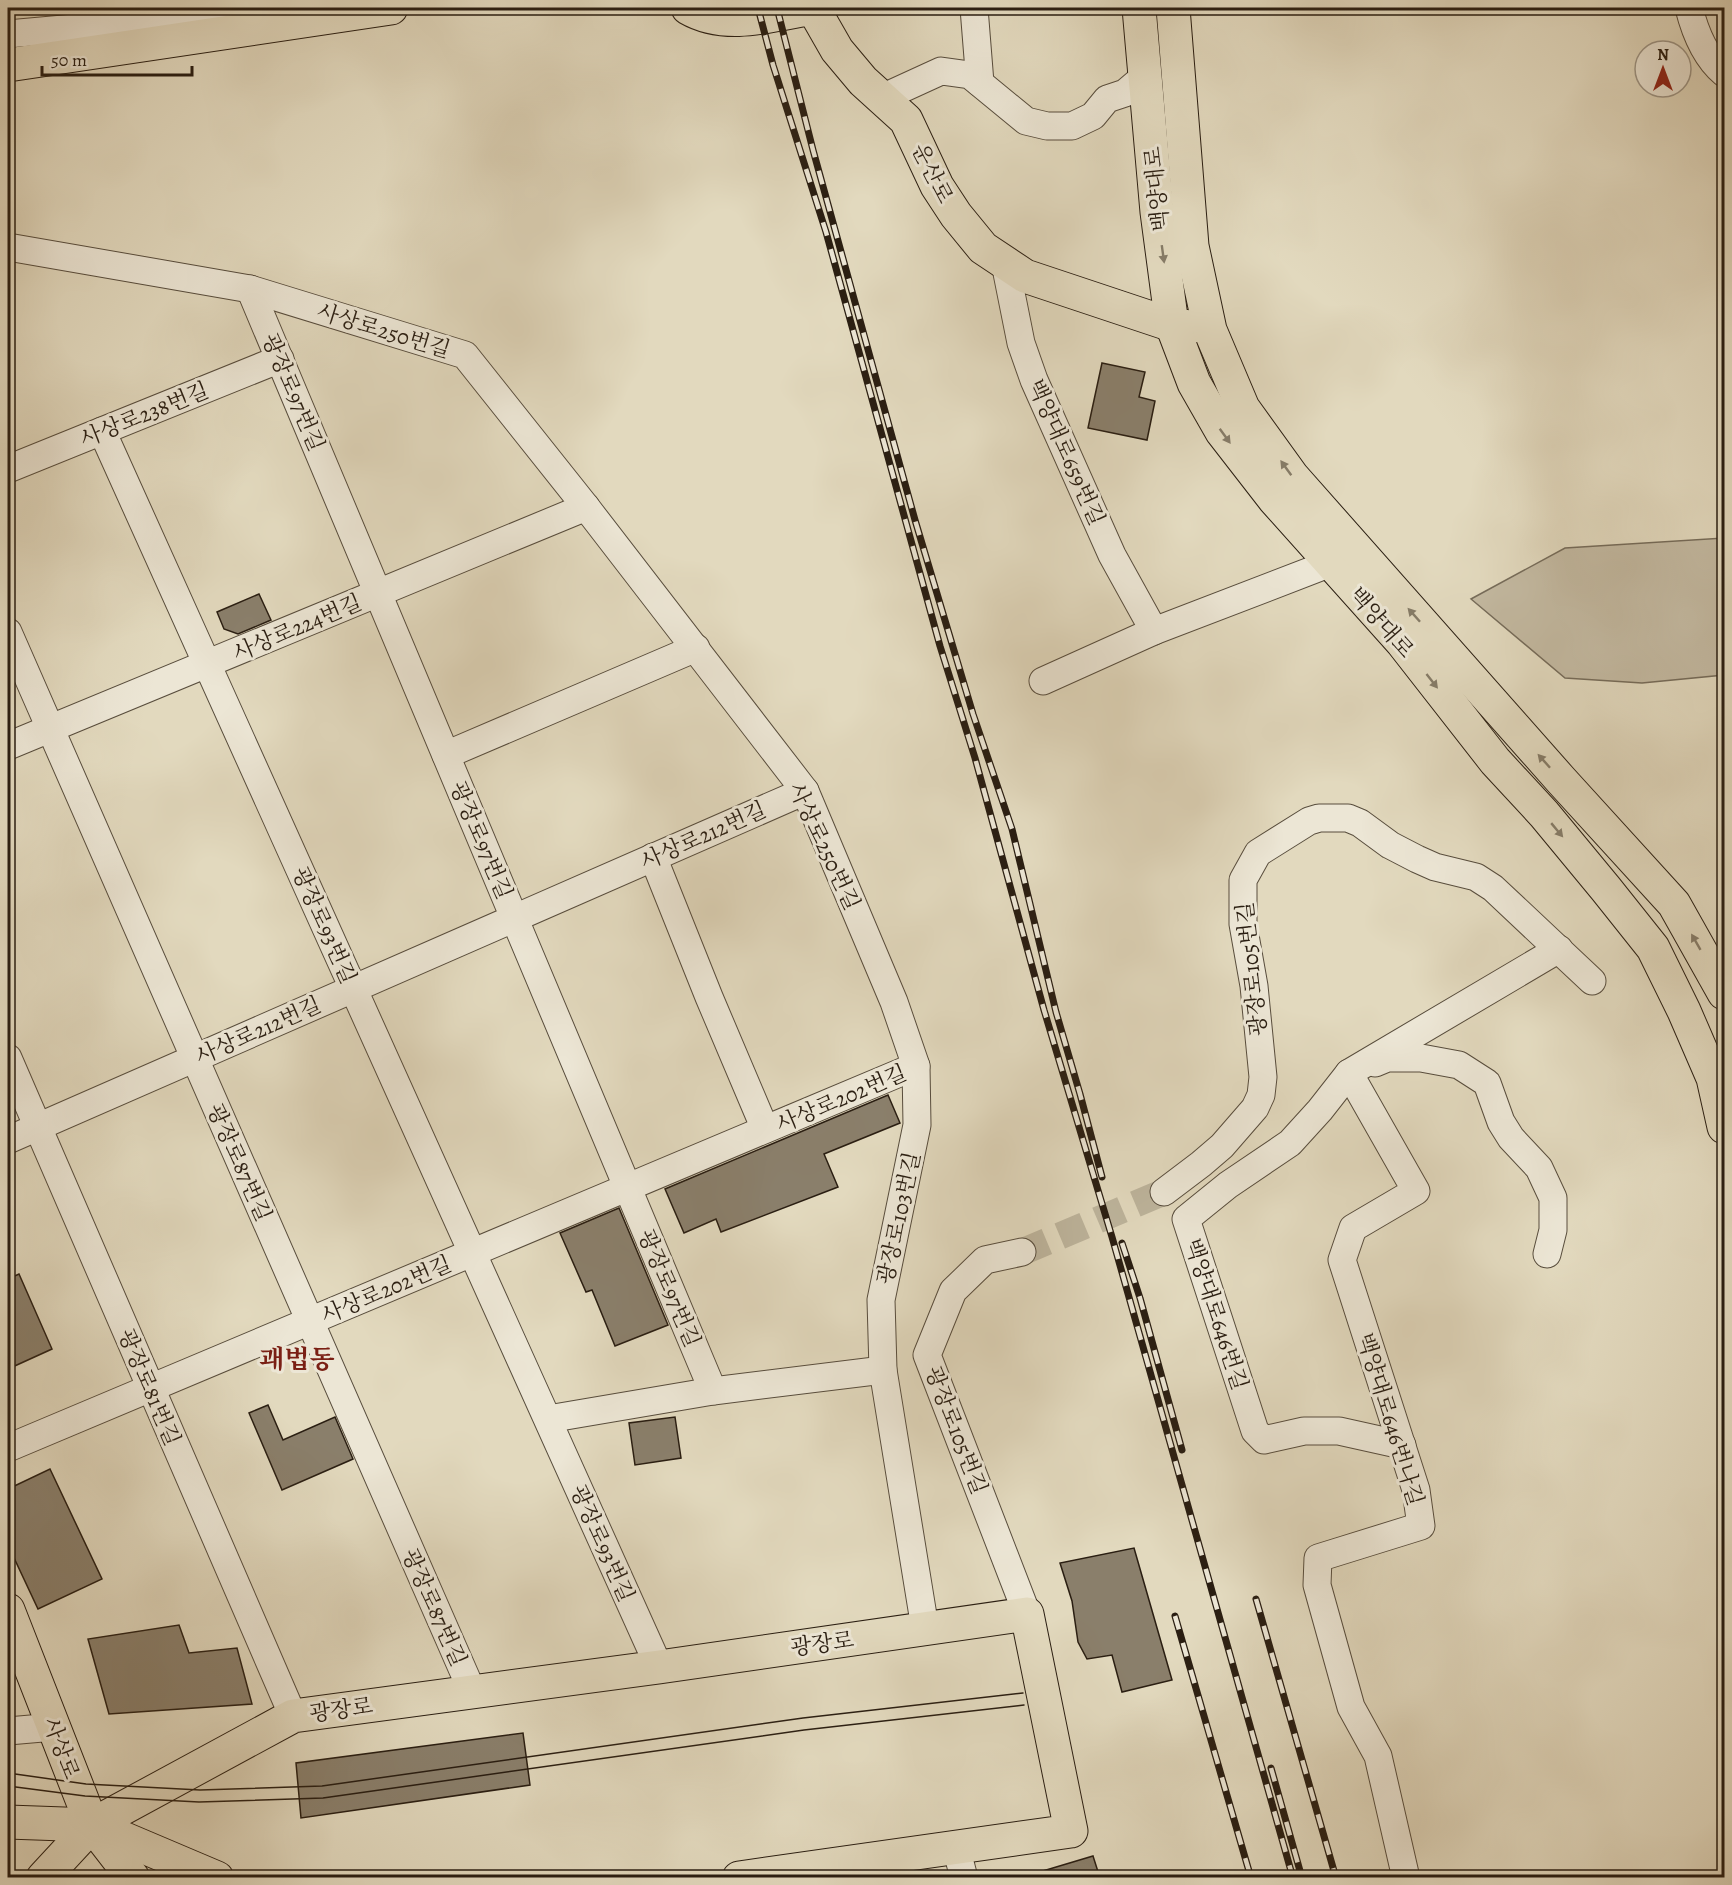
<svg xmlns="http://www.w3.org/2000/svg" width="1732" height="1885" font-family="Alegreya,'Noto Serif KR',serif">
<rect width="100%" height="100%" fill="#e2d9be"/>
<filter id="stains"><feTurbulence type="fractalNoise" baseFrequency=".00333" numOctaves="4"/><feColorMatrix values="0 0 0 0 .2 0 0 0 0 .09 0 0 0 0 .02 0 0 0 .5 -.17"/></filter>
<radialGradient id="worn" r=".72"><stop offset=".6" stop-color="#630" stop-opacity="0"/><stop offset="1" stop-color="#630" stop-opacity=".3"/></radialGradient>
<polygon fill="#c3b9a1" stroke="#766c5a" stroke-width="1.5" points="1724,538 1724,675 1642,683 1565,678 1471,599 1565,548"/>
<g fill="#8a7f6b" stroke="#2a1e12" stroke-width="1.5">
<polygon points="1102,363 1145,372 1139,397 1155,401 1147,440 1088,428"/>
<polygon points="259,594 271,620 238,634 224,629 217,612"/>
<polygon points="888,1095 900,1123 824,1154 838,1187 721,1232 716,1219 684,1233 665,1189"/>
<polygon points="619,1208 668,1325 615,1346 592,1290 586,1292 560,1233"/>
<polygon points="19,1274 52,1349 8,1369 8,1279"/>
<polygon points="268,1405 283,1440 335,1417 353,1459 282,1490 249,1413"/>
<polygon points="675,1417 681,1458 635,1465 629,1423"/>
<polygon points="50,1469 102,1579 38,1609 8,1545 8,1489"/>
<polygon points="1134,1548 1172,1680 1122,1692 1112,1655 1087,1659 1078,1642 1072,1601 1060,1563"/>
<polygon points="179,1625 189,1653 237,1648 252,1704 109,1714 88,1639"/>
<polygon points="523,1733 530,1785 301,1818 296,1763"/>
<polygon points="1093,1856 1100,1878 1037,1878 1036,1873"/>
</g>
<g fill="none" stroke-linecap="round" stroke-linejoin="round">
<polyline stroke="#bdb49c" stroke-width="27" stroke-dasharray="27 14" stroke-linecap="butt" points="1022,1252 1164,1192"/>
<defs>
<g id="minor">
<polyline points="974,8 980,83"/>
<path d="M1689 8C1695 32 1705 57 1724 73"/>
<polyline points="8,34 230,14 271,8"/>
<polyline points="882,98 941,71 970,75 1026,121 1047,126 1072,126 1093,116 1107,99 1125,93 1145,76"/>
<polyline points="8,247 250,289 465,355 586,507 805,791 894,1002 916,1066 917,1125 881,1300 883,1370 925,1628"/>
<polyline points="1005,263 1021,343 1034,380 1112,555 1154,631"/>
<polyline points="250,289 713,1391"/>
<polyline points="102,431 659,1667"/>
<polyline points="8,469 280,359"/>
<polyline points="8,632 472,1691"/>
<polyline points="1043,681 1154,631 1331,563"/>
<polyline points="8,746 586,507"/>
<polyline points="446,755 696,648"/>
<polyline points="653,857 709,997 765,1129"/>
<polyline points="8,1058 293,1716"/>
<polyline points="1375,1063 1387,1058 1421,1058 1459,1065 1487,1083 1501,1122 1511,1138 1539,1168 1553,1198 1553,1230 1547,1254"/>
<polyline points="1349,1073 1416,1191 1353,1228 1342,1260 1416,1490 1421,1526 1318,1558 1317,1585 1351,1707 1378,1756 1406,1878"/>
<polyline points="8,1140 805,791"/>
<polyline points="1164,1192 1201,1164 1222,1146 1255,1108 1261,1095 1263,1077 1254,986 1243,924 1243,880 1258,853 1309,821 1319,818 1348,818 1360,823 1390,845 1417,859 1435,867 1476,877 1493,888 1592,981"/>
<polyline points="1022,1252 985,1260 953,1291 927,1355 1027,1614"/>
<polyline points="548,1419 713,1391 883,1370"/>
<polyline points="1402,1445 1339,1431 1304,1431 1264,1440 1255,1431 1186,1219 1228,1185 1290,1143 1320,1110 1349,1073 1559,949"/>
<polyline points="8,1448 916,1066"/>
<polyline points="8,1731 54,1727"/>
<polyline points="956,1847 964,1878"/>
</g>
<g id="major">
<path d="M688 8C726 30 772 15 813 8L837 50 863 81 906 120 937 186 956 215 983 248 1025 276 1172 325 1190 327"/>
<polyline points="1139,8 1157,212 1172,325 1194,383 1222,432 1274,499 1402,642 1495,761 1544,814 1606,889 1653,948 1684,1011 1713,1078 1724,1127"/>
<polyline points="1173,8 1192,246 1210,330 1243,408 1292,476 1561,780 1674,904 1724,993"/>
<polyline points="8,65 391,8"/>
<polyline points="8,1610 92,1825 133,1878"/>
<polyline points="8,1822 92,1825"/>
<polyline points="43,1878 92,1825"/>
<polyline points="217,1878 92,1825 293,1716 659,1667 1027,1614 1071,1831 739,1878"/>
</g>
</defs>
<use href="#minor" stroke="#584d3d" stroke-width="29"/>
<use href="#major" stroke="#2a1e12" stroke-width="35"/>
<use href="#minor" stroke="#ece6d5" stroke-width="27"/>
<use href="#major" stroke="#e2d9be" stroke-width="33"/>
<g stroke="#2a1e12" stroke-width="1.5">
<polyline points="8,1773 86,1784 200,1790 322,1786 803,1718 1023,1693"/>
<polyline points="8,1786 85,1796 199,1802 323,1798 804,1730 1024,1705"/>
</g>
<defs>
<g id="rail">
<polyline points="758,8 773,65 826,232 940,646 975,758 1044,1010 1112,1237 1293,1878"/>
<polyline points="777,8 813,150 915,520 973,714 1012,829 1056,1012 1080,1094 1102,1177"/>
<polyline points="1122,1243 1140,1298 1182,1450"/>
<polyline points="1256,1599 1336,1878"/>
<polyline points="1175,1616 1251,1878"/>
<polyline points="1271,1768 1302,1878"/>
</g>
</defs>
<use href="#rail" stroke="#2a1e12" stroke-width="7"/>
<use href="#rail" stroke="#ece6d5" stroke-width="4.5" stroke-dasharray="14" stroke-linecap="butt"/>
</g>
<defs><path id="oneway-solid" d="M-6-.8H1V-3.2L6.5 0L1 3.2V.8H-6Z" transform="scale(1.5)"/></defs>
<g fill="#867c68">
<use href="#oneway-solid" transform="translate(1163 254) rotate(82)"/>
<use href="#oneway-solid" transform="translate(1225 436) rotate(54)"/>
<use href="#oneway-solid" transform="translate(1286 468) rotate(-126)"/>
<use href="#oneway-solid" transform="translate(1414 615) rotate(-132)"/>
<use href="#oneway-solid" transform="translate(1432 681) rotate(52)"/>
<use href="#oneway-solid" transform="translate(1544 761) rotate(-132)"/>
<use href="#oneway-solid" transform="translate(1557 830) rotate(50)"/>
<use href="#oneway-solid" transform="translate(1696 942) rotate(-120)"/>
</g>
<g text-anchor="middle" stroke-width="6" stroke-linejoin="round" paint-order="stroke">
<g font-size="22" fill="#2a1e12" stroke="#ece6d5">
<text transform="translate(933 173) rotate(63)" y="8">운산로</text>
<text transform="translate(1156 189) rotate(-96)" y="8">백양대로</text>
<text transform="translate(384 330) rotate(17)" y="8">사상로250번길</text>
<text transform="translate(294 392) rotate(67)" y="8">광장로97번길</text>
<text transform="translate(144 414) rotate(-22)" y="8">사상로238번길</text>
<text transform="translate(1067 452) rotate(66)" y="8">백양대로659번길</text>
<text transform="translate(1382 622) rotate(49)" y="8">백양대로</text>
<text transform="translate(297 627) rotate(-23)" y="8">사상로224번길</text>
<text transform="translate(703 835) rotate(-24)" y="8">사상로212번길</text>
<text transform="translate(482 840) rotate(67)" y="8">광장로97번길</text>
<text transform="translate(825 846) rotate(65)" y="8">사상로250번길</text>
<text transform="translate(325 925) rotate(66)" y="8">광장로93번길</text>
<text transform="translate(1251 969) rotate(-96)" y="8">광장로105번길</text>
<text transform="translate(258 1030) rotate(-24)" y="8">사상로212번길</text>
<text transform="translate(841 1098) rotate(-23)" y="8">사상로202번길</text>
<text transform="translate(240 1162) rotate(66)" y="8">광장로87번길</text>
<text transform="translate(898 1218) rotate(-78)" y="8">광장로103번길</text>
<text transform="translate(670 1288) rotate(67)" y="8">광장로97번길</text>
<text transform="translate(386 1289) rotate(-23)" y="8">사상로202번길</text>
<text transform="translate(1217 1314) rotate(72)" y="8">백양대로646번길</text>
<text transform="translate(150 1387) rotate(67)" y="8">광장로81번길</text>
<text transform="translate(1391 1419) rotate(73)" y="8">백양대로646번나길</text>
<text transform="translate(957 1430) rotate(69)" y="8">광장로105번길</text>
<text transform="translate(603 1543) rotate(66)" y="8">광장로93번길</text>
<text transform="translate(435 1607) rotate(66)" y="8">광장로87번길</text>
<text transform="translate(822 1643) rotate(-8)" y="8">광장로</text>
<text transform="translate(341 1709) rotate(-8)" y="8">광장로</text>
<text transform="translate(62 1748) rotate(69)" y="8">사상로</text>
</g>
<g font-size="26" font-weight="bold" fill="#7a1f14" stroke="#ece6d5">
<text x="297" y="1368">괘법동</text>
</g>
</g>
<rect width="1732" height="1885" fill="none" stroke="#e2d9be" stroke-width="30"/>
<rect x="9" y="9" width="1714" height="1867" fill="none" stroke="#2a1e12" stroke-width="3"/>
<rect x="15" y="15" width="1702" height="1855" fill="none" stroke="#2a1e12" stroke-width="1.5"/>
<g transform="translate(1663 69)"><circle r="28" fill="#ece6d5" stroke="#9e9687" stroke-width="1.5"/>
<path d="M0-4.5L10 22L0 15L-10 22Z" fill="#8f2418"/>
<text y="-9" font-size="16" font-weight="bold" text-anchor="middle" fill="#2a1e12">N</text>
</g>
<path d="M42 66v9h150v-9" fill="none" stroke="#2a1e12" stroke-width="3"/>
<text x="51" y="66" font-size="18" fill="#2a1e12" stroke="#ece6d5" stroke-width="4.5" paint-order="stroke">50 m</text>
<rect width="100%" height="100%" filter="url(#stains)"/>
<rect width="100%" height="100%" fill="url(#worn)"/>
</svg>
